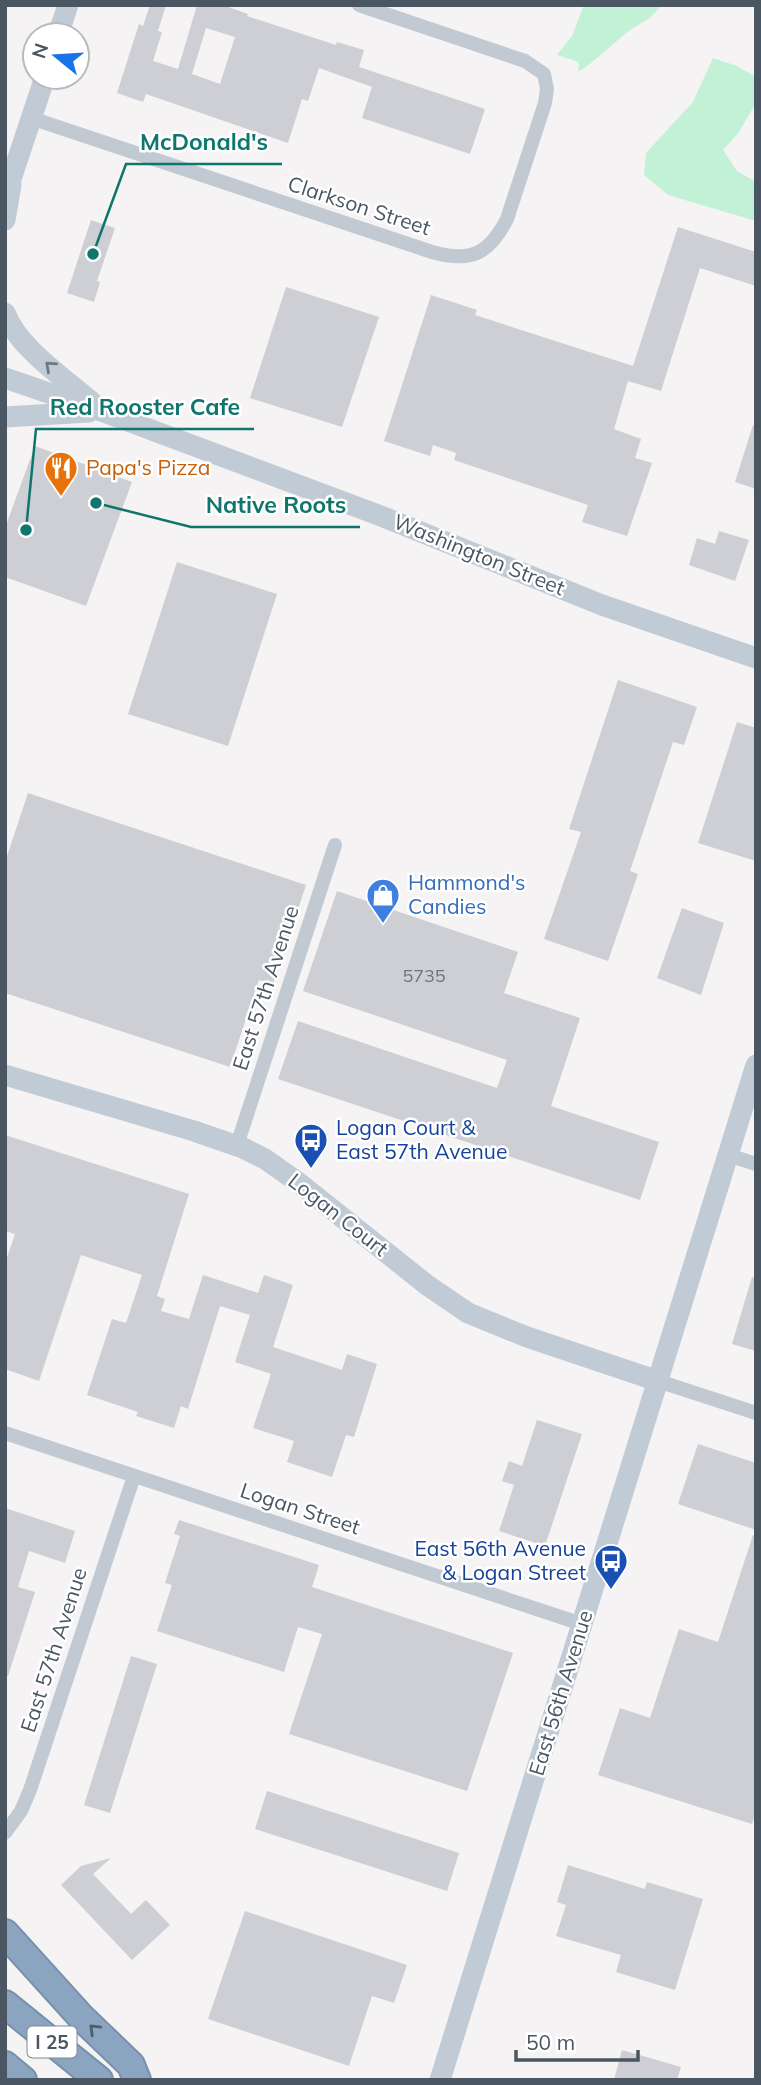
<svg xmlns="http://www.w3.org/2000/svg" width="761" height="2085" font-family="Mulish,sans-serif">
<rect width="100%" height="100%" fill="#f5f3f3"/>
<g fill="#c3f1d5">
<path d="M584 5H661C646 25 643 20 626 33 610 46 597 60 578 72L579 64 576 61 557 55 572 36Z"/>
<polygon points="713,58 737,66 756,77 756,103 739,132 723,150 737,171 756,182 756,221 668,195 644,175 646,153 693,102"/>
</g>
<g fill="#cdcfd5" fill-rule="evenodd">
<path d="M150 5H166L158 31 162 32 153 61 178 69 197 5H223L248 14 247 16 336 45 337 42 364 50 359 67 485 109 470 154 362 118 372 87 319 68 308 101 302 99 288 143 146 94 143 102 117 93 139 24 143 26ZM206 28 235 37 220 84 192 74Z"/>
<polygon points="91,220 115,228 97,281 100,282 94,302 67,293"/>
<polygon points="678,227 756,252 756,286 700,268 661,391 628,381 614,429 641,439 635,458 652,463 627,536 582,522 588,505 454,460 456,453 433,445 430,456 384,441 431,295 477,310 475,315 633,366"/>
<polygon points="286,287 379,317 342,427 250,398"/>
<polygon points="753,425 756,426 756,489 735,482"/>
<polygon points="35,446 132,482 86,606 5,577 5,528"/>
<polygon points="719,531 749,540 735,581 689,565 697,538 715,544"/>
<polygon points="177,562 277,594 228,746 128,714"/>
<polygon points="618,680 697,707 684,745 673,742 630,871 638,874 608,961 544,939 581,832 569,829"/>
<polygon points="737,722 756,728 756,861 698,843"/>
<polygon points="28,793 306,885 273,984 259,980 230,1067 5,993 5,862"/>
<polygon points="337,891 518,952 504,993 580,1018 551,1106 659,1142 640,1200 278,1079 298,1021 497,1088 507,1060 303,991"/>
<polygon points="682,908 724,923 701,995 657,978"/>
<polygon points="5,1135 189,1194 157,1296 165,1299 161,1311 189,1319 203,1275 258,1293 264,1275 293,1285 273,1347 342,1370 347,1354 377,1364 354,1437 346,1435 332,1477 287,1462 294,1441 253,1428 271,1374 235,1362 250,1315 220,1306 188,1409 181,1406 174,1428 136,1416 138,1412 87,1395 112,1319 126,1323 142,1275 81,1255 39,1381 5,1369 5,1263 15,1234 5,1231"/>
<polygon points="752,1277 756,1278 756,1351 732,1344"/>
<polygon points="537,1420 582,1434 545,1546 499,1531 514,1485 502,1481 509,1461 522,1466"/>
<polygon points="698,1444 756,1463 756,1530 678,1504"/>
<polygon points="5,1508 75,1531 65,1563 29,1551 18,1587 35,1592 8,1676 5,1676"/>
<polygon points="179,1520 319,1565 312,1587 513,1653 467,1791 289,1734 322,1634 298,1627 284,1672 157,1631 172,1585 165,1583 180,1536 174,1534"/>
<polygon points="753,1535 756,1535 756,1812 752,1824 598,1775 620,1708 650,1718 679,1629 718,1642"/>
<polygon points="131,1656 157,1664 110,1813 84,1805"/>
<polygon points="267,1791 459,1853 447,1891 255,1829"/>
<polygon points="111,1858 93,1874 131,1914 146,1900 170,1925 132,1960 61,1885 81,1866"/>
<polygon points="568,1865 645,1889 647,1882 703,1899 675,1990 616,1972 621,1955 556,1936 566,1905 557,1902"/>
<polygon points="245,1911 407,1965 394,2003 372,1996 349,2066 208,2019"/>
<polygon points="622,2050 681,2067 677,2080 614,2080"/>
</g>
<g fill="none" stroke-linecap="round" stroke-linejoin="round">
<defs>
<g id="highway">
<polyline points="5,1933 81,2017 131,2065 137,2080"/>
<polyline points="5,2004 99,2080"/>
<polyline points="5,2065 23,2080"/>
</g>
</defs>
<use href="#highway" stroke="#7690ad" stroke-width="30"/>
<g stroke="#c1cad2" stroke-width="14">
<path d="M31 118 432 252C471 263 489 254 507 219L545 103 547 89 544 74 525 61 359 5"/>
<polyline points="237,1145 335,845"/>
<polyline points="728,1155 756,1164"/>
<polyline points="658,1381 756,1413"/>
<polyline points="5,1433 582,1624"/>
<polyline points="5,1833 21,1811 30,1790 134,1476"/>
</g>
<g stroke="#c1cbd6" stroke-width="21">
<polyline points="58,35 68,5"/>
<polyline points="5,197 45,77"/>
<polyline points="5,220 11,185"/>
<path d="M5 313C19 349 66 379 95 405"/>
<polyline points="5,378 101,411 381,516 602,605 756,658"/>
<polyline points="5,417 89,412"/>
<polyline points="5,1075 194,1131 243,1148 265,1159 299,1183 427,1285 468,1313 527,1337 658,1381"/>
<polyline points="440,2080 756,1065"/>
</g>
<use href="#highway" stroke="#8ba5c1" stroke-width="26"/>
</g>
<defs><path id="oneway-chevron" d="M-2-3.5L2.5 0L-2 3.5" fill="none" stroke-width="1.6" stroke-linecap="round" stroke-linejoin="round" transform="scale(1.75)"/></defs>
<use stroke="#6e7984" href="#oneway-chevron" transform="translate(50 366) rotate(-138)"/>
<use stroke="#505e6b" href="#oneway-chevron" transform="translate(94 2029) rotate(-136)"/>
<defs>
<symbol id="restaurant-pin" viewBox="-11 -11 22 30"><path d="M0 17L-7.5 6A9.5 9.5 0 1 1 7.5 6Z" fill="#e8710a" stroke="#fff"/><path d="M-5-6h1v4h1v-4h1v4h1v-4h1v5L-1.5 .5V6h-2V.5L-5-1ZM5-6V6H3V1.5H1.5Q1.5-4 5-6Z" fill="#fff"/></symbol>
<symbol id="shop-pin" viewBox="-11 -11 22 30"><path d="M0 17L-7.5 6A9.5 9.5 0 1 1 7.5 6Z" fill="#3f7fe0" stroke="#fff"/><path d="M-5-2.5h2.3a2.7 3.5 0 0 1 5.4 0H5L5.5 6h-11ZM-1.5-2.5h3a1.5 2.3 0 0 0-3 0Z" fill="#fff"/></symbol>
<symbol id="bus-pin" viewBox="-11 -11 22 30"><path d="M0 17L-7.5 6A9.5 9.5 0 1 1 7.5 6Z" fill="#1a4fb4" stroke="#fff"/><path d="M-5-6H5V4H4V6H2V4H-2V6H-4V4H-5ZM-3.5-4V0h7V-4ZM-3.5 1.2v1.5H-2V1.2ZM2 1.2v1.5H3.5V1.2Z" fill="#fff"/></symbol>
</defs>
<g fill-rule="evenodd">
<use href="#restaurant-pin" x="42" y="449" width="38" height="52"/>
<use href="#shop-pin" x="364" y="876" width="38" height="52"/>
<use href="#bus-pin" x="292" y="1121" width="38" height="52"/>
<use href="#bus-pin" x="592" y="1542" width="38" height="52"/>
</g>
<g text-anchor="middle" stroke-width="5" stroke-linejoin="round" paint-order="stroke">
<g font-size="18" fill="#6b747e">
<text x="424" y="982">5735</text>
</g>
<rect fill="#fff" stroke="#808990" stroke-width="2" x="27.5" y="2026.5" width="49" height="31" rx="5"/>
<g font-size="19" font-weight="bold" fill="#4a5661">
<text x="52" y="2049">I 25</text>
</g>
<g font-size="21" fill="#4a5661" stroke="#fff">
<text transform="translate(359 206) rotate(18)" y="7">Clarkson Street</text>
<text transform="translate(479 555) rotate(22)" y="7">Washington Street</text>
<text transform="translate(266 988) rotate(-72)" y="7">East 57th Avenue</text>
<text transform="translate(338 1215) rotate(38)" y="7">Logan Court</text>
<text transform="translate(300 1509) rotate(18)" y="7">Logan Street</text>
<text transform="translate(54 1650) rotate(-72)" y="7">East 57th Avenue</text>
<text transform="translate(561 1693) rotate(-73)" y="7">East 56th Avenue</text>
</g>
<g font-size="21" fill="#c56008" stroke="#fff" text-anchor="start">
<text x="86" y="475">Papa's Pizza</text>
</g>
<g font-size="21" fill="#366cbe" stroke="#fff" text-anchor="start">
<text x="408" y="890">Hammond's<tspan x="408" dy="24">Candies</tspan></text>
</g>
<g font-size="21" fill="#164399" stroke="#fff" text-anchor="start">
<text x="336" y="1135">Logan Court &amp;<tspan x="336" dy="24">East 57th Avenue</tspan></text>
<text x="586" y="1556" text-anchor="end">East 56th Avenue<tspan x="586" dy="24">&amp; Logan Street</tspan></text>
</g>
</g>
<path fill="none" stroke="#0f766e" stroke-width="2.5" d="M93 254L126 164H282M26 530L36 429H254M96 503L191 527H360"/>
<g fill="#0f766e" stroke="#fff" stroke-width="2.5">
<circle cx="93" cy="254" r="7"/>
<circle cx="26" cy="530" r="7"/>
<circle cx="96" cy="503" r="7"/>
</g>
<g font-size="23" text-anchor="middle" font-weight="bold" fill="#0f766e" stroke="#fff" stroke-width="5" stroke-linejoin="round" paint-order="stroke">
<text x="204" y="150">McDonald's</text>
<text x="145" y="415">Red Rooster Cafe</text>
<text x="276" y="513">Native Roots</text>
</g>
<rect width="761" height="2085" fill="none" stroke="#4a5661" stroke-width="14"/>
<g transform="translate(56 56) rotate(288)"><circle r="33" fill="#ffffff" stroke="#b7bbc0" stroke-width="2"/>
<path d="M0-5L12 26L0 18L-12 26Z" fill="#1a73e8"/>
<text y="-10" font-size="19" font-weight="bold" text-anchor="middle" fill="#4a5661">N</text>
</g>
<path d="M516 2050v10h122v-10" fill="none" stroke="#4a5661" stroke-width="3.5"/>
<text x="526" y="2050" font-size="21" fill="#4a5661" stroke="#ffffff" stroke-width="5" paint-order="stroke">50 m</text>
</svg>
